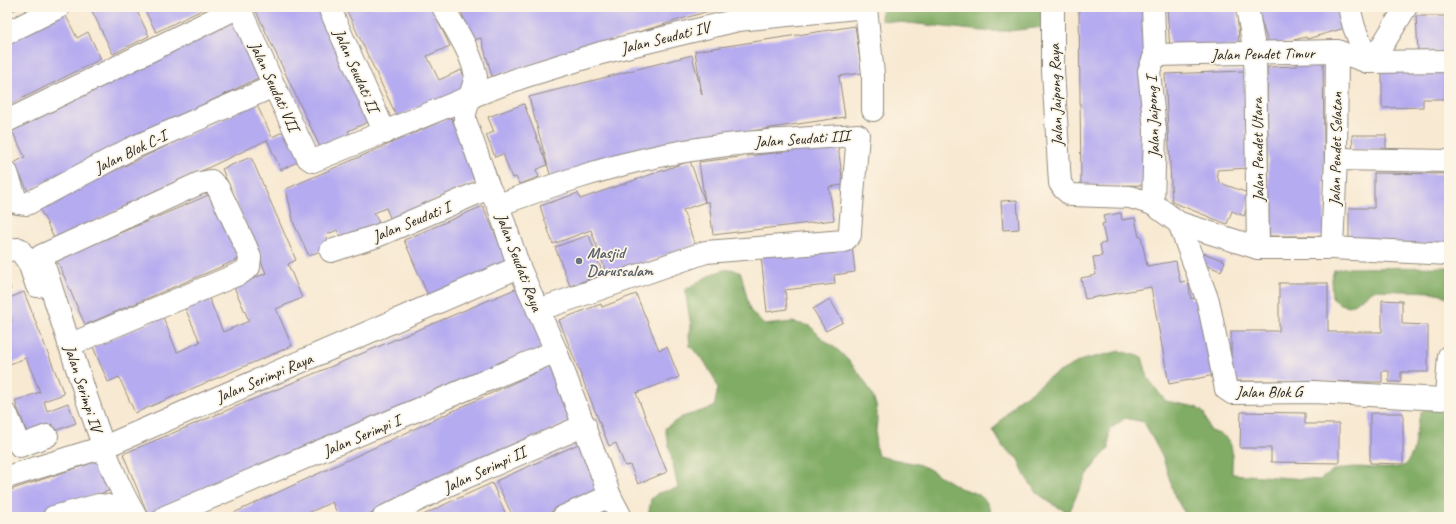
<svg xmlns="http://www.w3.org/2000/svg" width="1456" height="524" font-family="Caveat,sans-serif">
<rect width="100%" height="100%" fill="#fcf5e5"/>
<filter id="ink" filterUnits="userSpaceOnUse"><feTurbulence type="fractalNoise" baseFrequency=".025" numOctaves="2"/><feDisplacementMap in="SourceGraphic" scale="8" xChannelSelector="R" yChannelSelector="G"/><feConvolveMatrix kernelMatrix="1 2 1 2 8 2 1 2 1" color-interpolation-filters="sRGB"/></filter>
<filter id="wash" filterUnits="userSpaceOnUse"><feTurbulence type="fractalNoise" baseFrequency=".012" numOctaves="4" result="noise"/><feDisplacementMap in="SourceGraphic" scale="16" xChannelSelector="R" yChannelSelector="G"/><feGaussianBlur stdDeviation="0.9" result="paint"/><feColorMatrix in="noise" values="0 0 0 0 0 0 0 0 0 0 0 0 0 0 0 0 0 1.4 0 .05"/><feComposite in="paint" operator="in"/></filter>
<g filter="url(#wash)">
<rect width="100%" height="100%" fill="#f8e9d2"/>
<g fill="#81ac65" stroke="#566c48">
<polygon points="882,7 1056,7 1053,26 1009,31 982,31 881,20"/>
<polygon points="1449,267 1449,298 1441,294 1432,292 1374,290 1350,306 1340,304 1332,298 1331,279 1334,270 1343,268"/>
<path d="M732 269 741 273 750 310 764 325 792 322 811 326C819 338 830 343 840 352 854 365 867 382 874 399 882 418 871 436 878 456L917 464 927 468 960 488 978 494 986 501 993 517H648L651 499 658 493 678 488 665 428 682 417 714 407 718 388 714 378 704 361 690 346 689 336 691 326 685 290C700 281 714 270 732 269Z"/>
<path d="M1120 351 1142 357 1148 378 1159 393 1166 401 1196 407 1204 413 1210 431C1237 437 1232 451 1232 474L1320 480C1345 456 1377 475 1406 465L1413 452 1418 422 1421 413 1429 407H1449V517H1187L1175 497 1163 458 1144 422 1125 418 1109 430V449C1087 470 1081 485 1069 513L1052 504 1036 492 1025 476 1018 459 1003 447 993 430 1018 400 1034 390 1048 378 1082 360Z"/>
</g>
<g id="blocks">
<g fill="#b5abf0">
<polygon points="7,7 20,7 7,13"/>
<polygon points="90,7 140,7 136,9 149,36 113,54"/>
<polygon points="143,7 208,7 156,32"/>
<polygon points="254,7 322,7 375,119 348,131 351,137 322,151"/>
<polygon points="345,7 431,7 450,46 427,56 439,80 461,70 469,86 433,104 431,101 397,117"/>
<polygon points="460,7 722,7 492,76 481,38 471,41"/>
<polygon points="1079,7 1144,7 1146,185 1081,186"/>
<polygon points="1167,7 1237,7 1239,46 1170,50"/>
<polygon points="1257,7 1338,7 1345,28 1307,39 1306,37 1269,46"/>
<polygon points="64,12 77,38 88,32 101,59 7,106 7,39"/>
<polygon points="1416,16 1449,16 1449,52 1418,52"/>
<polygon points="237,20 264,75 28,191 14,163 25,157 12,131"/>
<polygon points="855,26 862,73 839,76 845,117 704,138 551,178 529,97 692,55 702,95 695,51"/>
<polygon points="1297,56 1323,56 1325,236 1269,236 1267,67 1297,66"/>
<polygon points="1445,68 1445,99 1423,99 1423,107 1382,108 1382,69"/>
<polygon points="1244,71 1248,168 1217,170 1217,176 1220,183 1251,194 1244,216 1232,211 1227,224 1172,202 1165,74"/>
<polygon points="256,103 272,137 291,128 305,158 281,170 267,140 55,240 39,207"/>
<polygon points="524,104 547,165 536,170 539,177 519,184 516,177 512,178 503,154 495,157 486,135 494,132 488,117"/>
<polygon points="451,117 479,180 391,220 386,208 374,213 380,225 342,241 337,230 326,235 331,246 309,256 294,224 286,189"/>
<polygon points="1352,135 1386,135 1386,149 1353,150"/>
<polygon points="838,145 843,185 829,187 834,220 713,235 709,202 705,202 699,162"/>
<polygon points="251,157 296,260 288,264 302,298 276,309 292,346 135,413 119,377 108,382 93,347 163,317 177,352 200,342 185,308 209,298 223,332 249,321 234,287 266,273 222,169"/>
<polygon points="690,161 705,202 683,210 695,245 607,275 591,230 553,244 540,206 578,193 580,199"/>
<polygon points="1374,173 1449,174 1449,245 1349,243 1349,208 1374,208"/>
<polygon points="211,194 239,259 85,325 57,260"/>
<polygon points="1017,200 1019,229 1003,230 1001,201"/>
<polygon points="483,206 508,264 429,298 404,240"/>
<polygon points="1121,213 1122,220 1135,218 1139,237 1141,236 1147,266 1176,261 1180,282 1188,281 1191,299 1195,298 1203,316 1215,375 1169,384 1151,287 1085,299 1081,278 1096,275 1093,257 1102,256 1100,244 1106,243 1102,224 1105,223 1103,216"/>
<polygon points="7,229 11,241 7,242"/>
<polygon points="589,235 603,274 570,286 555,247"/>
<polygon points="852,245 855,272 834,275 835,284 785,290 787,309 767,312 761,256"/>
<polygon points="1198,251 1225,261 1221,271 1194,261"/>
<polygon points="7,279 11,289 7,290"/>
<polygon points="1279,283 1328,283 1328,332 1382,332 1382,300 1402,301 1402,324 1428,325 1428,372 1401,372 1401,382 1389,382 1389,371 1382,371 1382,382 1231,381 1231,331 1279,331"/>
<polygon points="520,287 546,348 148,515 123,454"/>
<polygon points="24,292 64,394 44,401 47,411 68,403 76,423 55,431 52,424 27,433 15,401 40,392 26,358 7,365 7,324 12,322 7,308 7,299"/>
<polygon points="636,294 659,350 667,347 679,377 636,393 667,472 638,484 630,465 625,466 616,443 609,446 559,320 601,304 602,307"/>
<polygon points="830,299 843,322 826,331 813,309"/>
<polygon points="552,365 577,418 439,482 364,517 339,517 332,502 304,515 305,517 225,517"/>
<polygon points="1241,412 1305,413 1305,424 1339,424 1339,463 1271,462 1271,448 1240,448"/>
<polygon points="1370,413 1403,413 1403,464 1370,463"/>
<polygon points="583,442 604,488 540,517 513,517 496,481"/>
<polygon points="104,459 114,489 31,517 7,517 7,491"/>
<polygon points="492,483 507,517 419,517 452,501"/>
<polygon points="607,509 611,517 589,517"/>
</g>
</g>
</g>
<g filter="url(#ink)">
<use href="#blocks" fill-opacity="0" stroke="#928a7e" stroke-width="1"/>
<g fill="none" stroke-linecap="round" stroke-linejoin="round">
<defs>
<g id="minor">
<polyline points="239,7 274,86 308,158 313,161 470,97 523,77 601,53 738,20 866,7"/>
<polyline points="329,7 385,133"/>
<path d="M443 7C455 29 472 52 476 77L465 113V120L489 188 498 205 519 267 556 351 610 496 621 517"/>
<polyline points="1053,7 1053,71 1060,183 1064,189 1071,195 1130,197 1153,204 1179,223 1258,248 1332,248 1449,254"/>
<polyline points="1247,7 1255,53 1258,248"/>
<polyline points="1349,7 1354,27 1368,62"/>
<polyline points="866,8 873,74 873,110"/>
<polyline points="7,33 59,7"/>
<polyline points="1155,55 1337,51 1368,62 1449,61"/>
<polyline points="1368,62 1380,49 1406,7"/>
<polyline points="7,121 239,7"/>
<polyline points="1336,159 1449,161"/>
<polyline points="7,173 16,200 18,203 27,204 130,149 274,86"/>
<polyline points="1153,204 1155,130 1149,71 1155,55 1153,7"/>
<path d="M498 205C553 185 608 166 664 155 729 142 792 139 858 135L850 230V235L844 241 706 252 538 310"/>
<polyline points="1179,223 1208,301 1226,389 1232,393 1313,392 1442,399 1446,396 1449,356"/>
<polyline points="1332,248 1336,159 1337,51"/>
<polyline points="7,250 19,249 29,263 37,286"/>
<polyline points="331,251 377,236 489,188"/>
<path d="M69 345 241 273 249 267 250 257 246 247 218 188 211 181 200 183 41 256C56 304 72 351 87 399 101 439 114 481 136 517"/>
<polyline points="7,415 18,443 20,446 47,436"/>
<polyline points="7,477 104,447 519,267"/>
<polyline points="54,517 99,505 108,506 117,517"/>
<polyline points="165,517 556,351"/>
<polyline points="384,517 448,485 585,425"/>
<polyline points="563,517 610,496"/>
</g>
</defs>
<use href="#minor" stroke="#928a7e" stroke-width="24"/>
<use href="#minor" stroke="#fff" stroke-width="22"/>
</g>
</g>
<circle fill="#6b7280" stroke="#fcf5e5" stroke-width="1.5" cx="579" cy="261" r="4"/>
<g text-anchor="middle" stroke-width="3.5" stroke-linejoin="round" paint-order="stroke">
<g font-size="16" fill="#2b2b2b" stroke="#fcf5e5">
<text transform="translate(665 37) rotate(-14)" y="6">Jalan Seudati IV</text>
<text transform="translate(1263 53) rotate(-1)" y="6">Jalan Pendet Timur</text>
<text transform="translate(357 70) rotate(66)" y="6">Jalan Seudati II</text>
<text transform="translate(275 86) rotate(65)" y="6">Jalan Seudati VII</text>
<text transform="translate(1055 95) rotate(-92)" y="6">Jalan Jaipong Raya</text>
<text transform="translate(1152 117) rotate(-92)" y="6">Jalan Jaipong I</text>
<text transform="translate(802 138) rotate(-4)" y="6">Jalan Seudati III</text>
<text transform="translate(1335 149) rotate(-89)" y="6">Jalan Pendet Selatan</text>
<text transform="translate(1257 150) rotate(-91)" y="6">Jalan Pendet Utara</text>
<text transform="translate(130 151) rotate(-26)" y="6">Jalan Blok C-I</text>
<text transform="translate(411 221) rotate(-22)" y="6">Jalan Seudati I</text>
<text transform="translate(520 262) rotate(69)" y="6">Jalan Seudati Raya</text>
<text transform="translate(264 377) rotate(-23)" y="6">Jalan Serimpi Raya</text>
<text transform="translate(84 388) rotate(72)" y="6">Jalan Serimpi IV</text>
<text x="1269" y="397">Jalan Blok G</text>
<text transform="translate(361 435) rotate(-23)" y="6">Jalan Serimpi I</text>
<text transform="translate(484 469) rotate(-25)" y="6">Jalan Serimpi II</text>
</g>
<g font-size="16" font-weight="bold" fill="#5b616d" stroke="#fcf5e5" text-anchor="start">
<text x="587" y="258">Masjid<tspan x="587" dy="18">Darussalam</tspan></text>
</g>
</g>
<rect width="1456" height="524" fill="none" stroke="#fcf5e5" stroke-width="24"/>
</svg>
